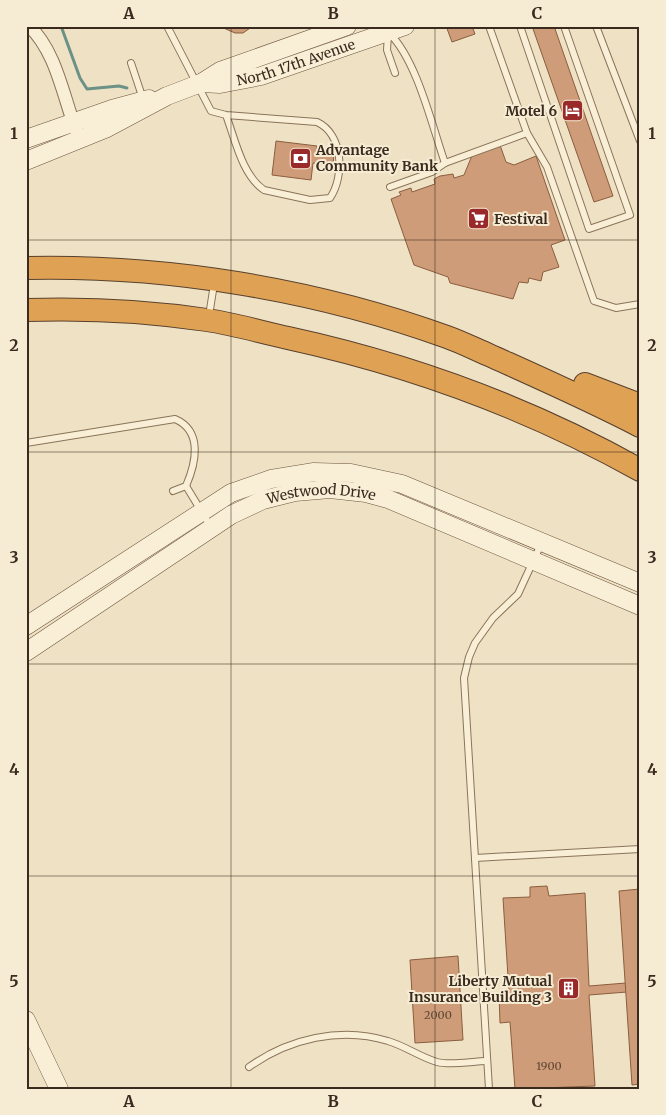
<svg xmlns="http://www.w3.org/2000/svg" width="666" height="1115" font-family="Merriweather,serif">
<rect width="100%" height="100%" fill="#efe2c4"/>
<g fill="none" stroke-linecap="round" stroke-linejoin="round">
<polyline stroke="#6c9187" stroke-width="3" points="61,26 80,78 87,89 119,86 127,88"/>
</g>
<g fill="#ce9c79" stroke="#8a5d3f">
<polygon points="219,26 253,26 243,33 235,33"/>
<polygon points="446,26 472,26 475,34 452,42"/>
<polygon points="532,26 554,26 613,196 594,202"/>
<polygon points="276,141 317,146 316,152 334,154 333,166 313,163 311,180 272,175"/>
<polygon points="500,145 506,162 514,165 536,156 565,240 551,245 559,267 543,272 541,281 529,278 528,283 519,282 513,299 450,283 448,277 414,265 391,199 401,195 399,192 411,188 412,192 435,184 434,179 440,176 453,174 454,178 464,175 473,153"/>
<polygon points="547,886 549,896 585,893 589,986 626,983 627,992 589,995 595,1086 515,1089 510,1022 500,1023 499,994 509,993 503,898 530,897 530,887"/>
<polygon points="640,889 640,1084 632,1085 619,891"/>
<polygon points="458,956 463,1040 415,1043 410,960"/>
</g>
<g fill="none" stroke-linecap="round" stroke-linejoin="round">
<defs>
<g id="lane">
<path d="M167 26 211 111 226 115 317 122C343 134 345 176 330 198L310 200 264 190C242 175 235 139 226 115"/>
<polyline points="489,26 527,133 547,167 594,301 616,308 640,304"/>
<polyline points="520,26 589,229 630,215 564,26"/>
<polyline points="596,26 640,141"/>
<path d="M389 33C417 60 432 126 445 163"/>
<polyline points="388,34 387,50 395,73"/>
<polyline points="131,63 143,99"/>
<polyline points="390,187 432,172 445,163 527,133"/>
<polyline points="209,316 214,284"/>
<path d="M26 443 175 419C203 431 196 463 186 486L173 491"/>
<polyline points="186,486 211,527"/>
<polyline points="475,858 640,849"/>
<path d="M249 1067C288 1039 341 1026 388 1041 405 1046 420 1057 437 1062 452 1066 472 1061 487 1061"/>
<polyline points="489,1089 464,678 469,657 475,643 493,618 518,594 542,542"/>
</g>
<path id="street" d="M29 26C56 51 63 96 76 130"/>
<g id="secondary">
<path id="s1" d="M201 83 220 84 261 76 405 26"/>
<polyline points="26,139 112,109 149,99"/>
<polyline points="26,161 105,129 167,96 201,83 220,71 347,26"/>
<polyline points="26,626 231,493 271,479 314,472 351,473 402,484 640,583"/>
<path id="s2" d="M26 652 231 515 263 500 295 492 330 489 366 493 388 499 640 606"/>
<polyline points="26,1020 59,1089"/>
</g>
<g id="highway">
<path d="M26 268C167 265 314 289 447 337 461 342 475 349 489 355 540 378 590 400 640 426"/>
<path d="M26 310C87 308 147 311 207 320 234 324 261 332 288 338 412 365 529 408 640 470"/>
<polyline points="585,384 640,405"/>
</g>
</defs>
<use href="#lane" stroke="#8a735a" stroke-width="8"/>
<use href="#street" stroke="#8a735a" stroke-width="14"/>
<use href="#secondary" stroke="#6c543d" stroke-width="19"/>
<use href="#highway" stroke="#58412e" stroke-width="24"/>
<use href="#lane" stroke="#f9efd7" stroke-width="6"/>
<use href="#street" stroke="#f9efd7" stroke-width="12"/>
<use href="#secondary" stroke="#f9efd7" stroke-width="18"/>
<use href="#highway" stroke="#dfa153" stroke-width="22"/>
</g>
<path fill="none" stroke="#3a2b1e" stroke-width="1" stroke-opacity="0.55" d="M231 26V1089M435 26V1089M26 240H640M26 452H640M26 664H640M26 876H640"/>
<defs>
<symbol id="hotel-square" viewBox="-11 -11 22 22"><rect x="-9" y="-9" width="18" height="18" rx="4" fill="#9a292a" stroke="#f6ecd4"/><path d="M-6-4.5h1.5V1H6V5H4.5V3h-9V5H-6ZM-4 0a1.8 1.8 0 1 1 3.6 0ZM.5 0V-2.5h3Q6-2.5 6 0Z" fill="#fff"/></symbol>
<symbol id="bank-square" viewBox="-11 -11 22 22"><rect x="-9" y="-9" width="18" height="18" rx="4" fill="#9a292a" stroke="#f6ecd4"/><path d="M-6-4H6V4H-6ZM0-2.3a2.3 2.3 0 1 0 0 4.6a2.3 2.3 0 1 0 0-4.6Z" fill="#fff"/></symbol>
<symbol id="supermarket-square" viewBox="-11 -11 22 22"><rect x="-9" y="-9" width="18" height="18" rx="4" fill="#9a292a" stroke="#f6ecd4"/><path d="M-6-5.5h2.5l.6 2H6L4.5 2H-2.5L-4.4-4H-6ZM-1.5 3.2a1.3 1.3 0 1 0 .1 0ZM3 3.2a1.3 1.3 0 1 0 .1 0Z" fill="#fff"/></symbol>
<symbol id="building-square" viewBox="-11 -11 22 22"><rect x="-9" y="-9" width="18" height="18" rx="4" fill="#9a292a" stroke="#f6ecd4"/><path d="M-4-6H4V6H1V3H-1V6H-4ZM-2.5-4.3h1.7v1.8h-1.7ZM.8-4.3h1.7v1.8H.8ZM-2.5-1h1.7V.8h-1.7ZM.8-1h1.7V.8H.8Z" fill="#fff"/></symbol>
</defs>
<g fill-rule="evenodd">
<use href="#hotel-square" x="560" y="98" width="25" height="25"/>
<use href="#bank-square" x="288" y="146" width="25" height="25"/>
<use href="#supermarket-square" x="466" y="206" width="25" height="25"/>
<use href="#building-square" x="556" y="976" width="25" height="25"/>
</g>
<g text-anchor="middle" stroke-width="4" stroke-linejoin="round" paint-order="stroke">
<g font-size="11" fill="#5f4735">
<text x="438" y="1019">2000</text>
<text x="549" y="1070">1900</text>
</g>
<g font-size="14" fill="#3a2b1e" stroke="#f6ecd4">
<text dy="5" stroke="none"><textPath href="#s1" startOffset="98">North 17th Avenue</textPath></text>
<text dy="5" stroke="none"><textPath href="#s2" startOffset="341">Westwood Drive</textPath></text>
</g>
<g font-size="14" font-weight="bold" fill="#3a2b1e" stroke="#f6ecd4" text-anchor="end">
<text x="557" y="116">Motel 6</text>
<text x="316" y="155" text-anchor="start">Advantage<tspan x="316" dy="16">Community Bank</tspan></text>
<text x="494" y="224" text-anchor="start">Festival</text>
<text x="552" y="986">Liberty Mutual<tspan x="552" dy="16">Insurance Building 3</tspan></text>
</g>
</g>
<rect width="666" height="1115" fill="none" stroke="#f6ecd4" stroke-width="55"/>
<rect x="28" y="28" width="610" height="1060" fill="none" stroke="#3a2b1e" stroke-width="2"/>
<g font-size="16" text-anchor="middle" font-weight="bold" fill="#3a2b1e">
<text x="129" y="19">A</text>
<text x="333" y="19">B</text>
<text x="537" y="19">C</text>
<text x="14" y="139">1</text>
<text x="652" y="139">1</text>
<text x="14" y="351">2</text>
<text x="652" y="351">2</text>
<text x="14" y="563">3</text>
<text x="652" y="563">3</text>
<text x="14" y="775">4</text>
<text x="652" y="775">4</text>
<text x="14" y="987">5</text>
<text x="652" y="987">5</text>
<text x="129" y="1107">A</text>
<text x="333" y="1107">B</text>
<text x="537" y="1107">C</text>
</g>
</svg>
